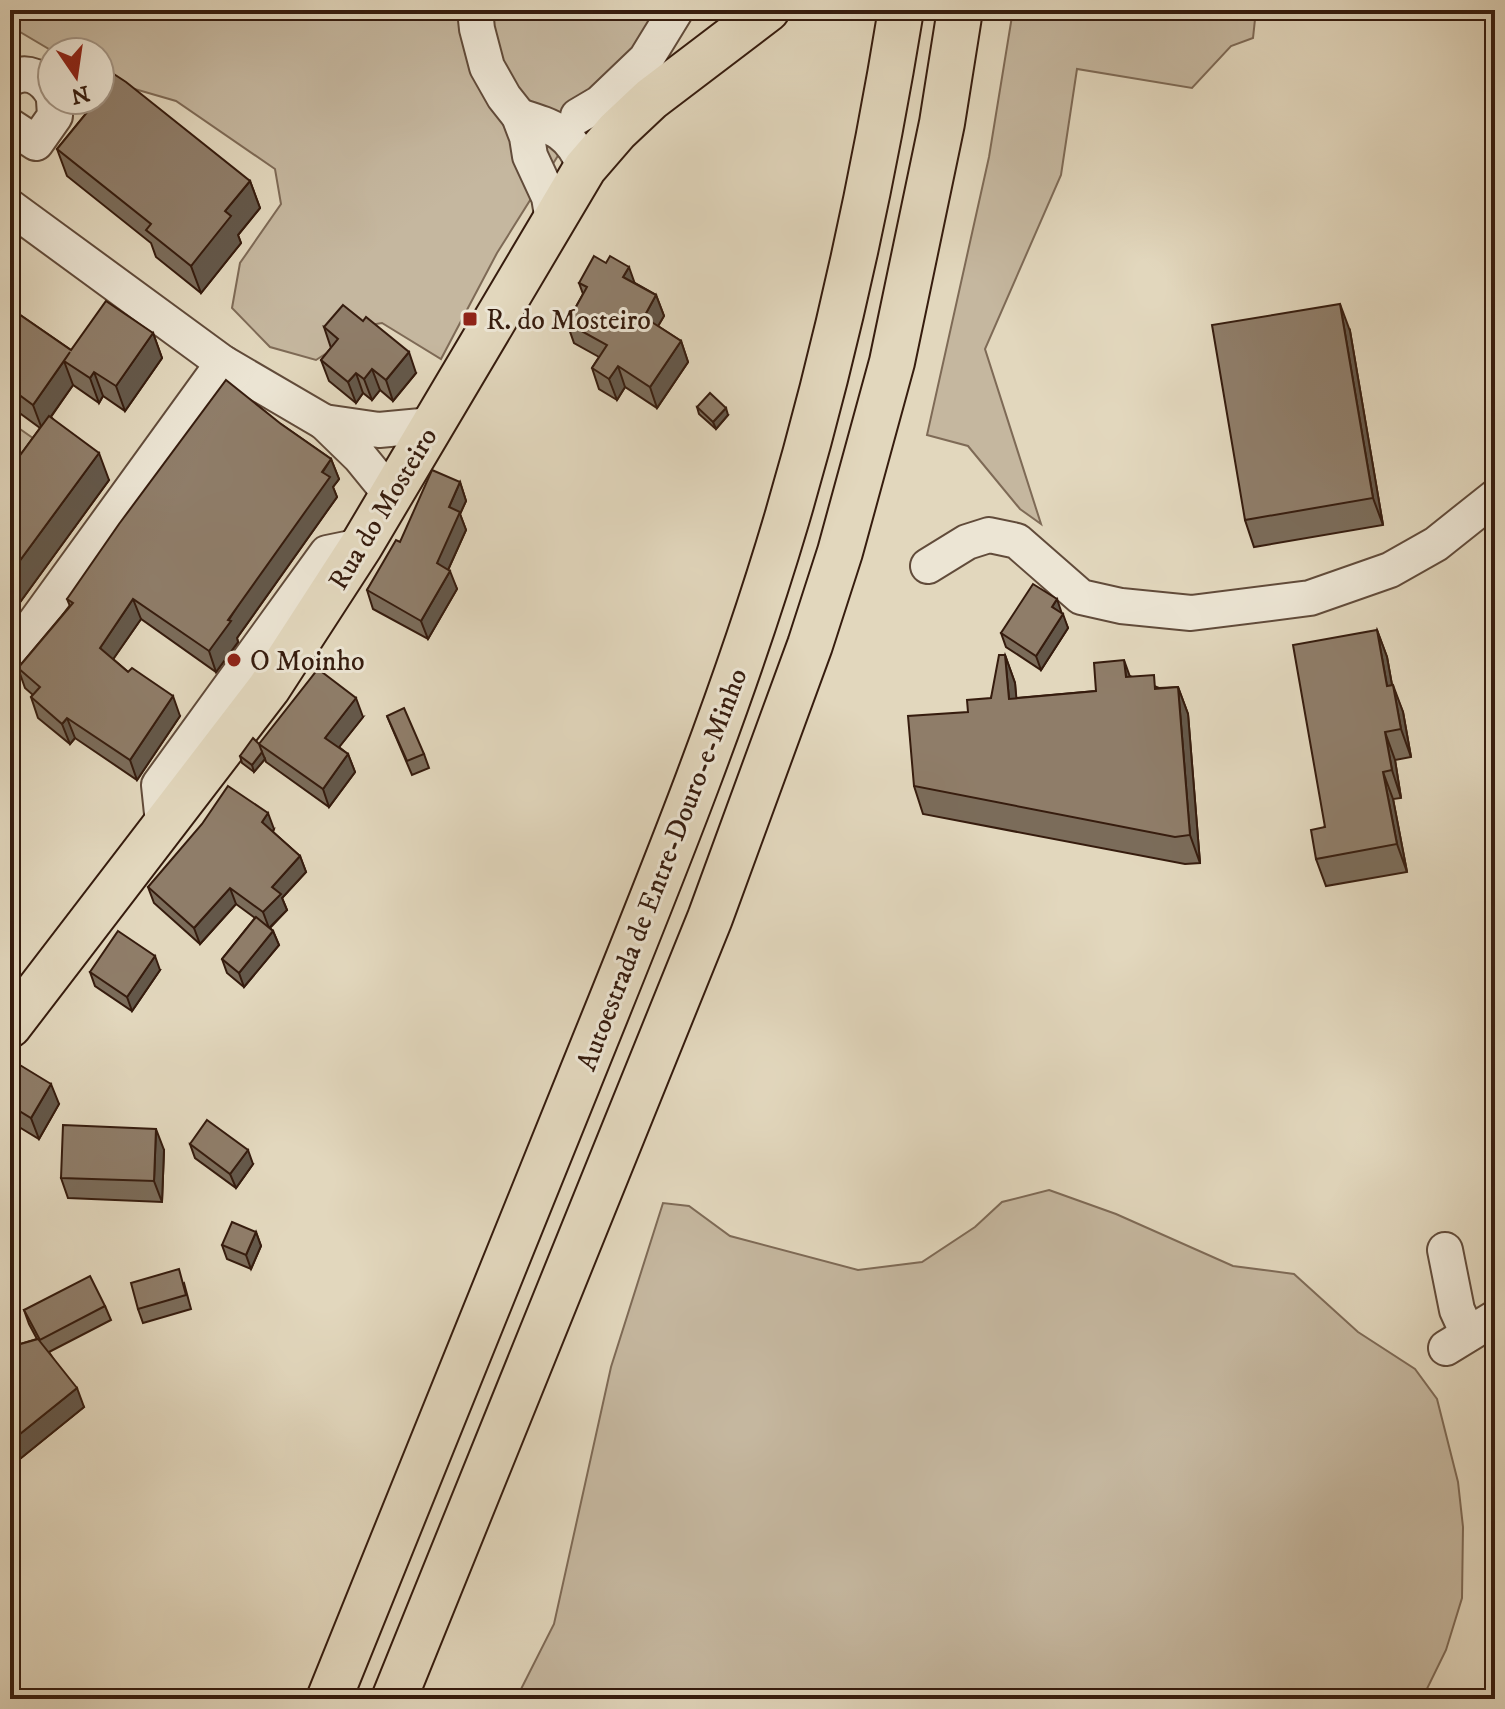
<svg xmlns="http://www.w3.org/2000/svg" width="1505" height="1709" font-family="'IM FELL DW Pica',serif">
<rect width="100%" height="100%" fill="#e2d7bd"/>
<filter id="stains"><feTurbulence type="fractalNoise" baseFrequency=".0025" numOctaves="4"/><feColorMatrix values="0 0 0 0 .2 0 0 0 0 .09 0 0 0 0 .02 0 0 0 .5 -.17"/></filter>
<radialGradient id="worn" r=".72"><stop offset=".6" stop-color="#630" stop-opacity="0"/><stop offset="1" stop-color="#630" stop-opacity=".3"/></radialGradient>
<g fill="#c5b79f" stroke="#7e6a56" stroke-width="2">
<polygon points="10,10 703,10 603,84 497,253 441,359 382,323 370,325 316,360 270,347 232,308 240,263 281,204 275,169 176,101 100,79 100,52 54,52 10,26"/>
<polygon points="1013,10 1256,10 1253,38 1231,46 1192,88 1077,69 1061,175 985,349 1041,524 1020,509 968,446 927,435 989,157"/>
<polygon points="10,422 37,441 10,481"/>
<polygon points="1049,1190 1116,1214 1233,1266 1294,1274 1358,1332 1415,1369 1437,1399 1458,1482 1463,1527 1462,1598 1446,1650 1422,1699 516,1699 554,1624 611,1367 663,1203 689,1206 730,1236 858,1270 922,1262 975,1227 1002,1202"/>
</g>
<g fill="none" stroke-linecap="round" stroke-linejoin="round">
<defs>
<g id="minor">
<polyline points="475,10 477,29 487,67 504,97 519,116 527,137 530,156 549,197 553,221"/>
<path d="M10 79C27 68 43 78 52 93"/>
<path d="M519 116C554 127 571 132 585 168"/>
<polyline points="578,116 600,103 646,59 676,10"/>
<polyline points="10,126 36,143 55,116 54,100"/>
<polyline points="10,207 223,363 324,422"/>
<polyline points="391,495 360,457 324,422 379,430 432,425"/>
<polyline points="928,566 967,542 989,535 1017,541 1081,597 1121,606 1191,613 1310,598 1390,570 1436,544 1495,497"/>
<polyline points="10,657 223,363"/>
<polyline points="163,823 159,785 327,553 361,546"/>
<polyline points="1445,1250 1457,1310 1468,1334"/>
<polyline points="1446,1348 1495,1318"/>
</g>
<polyline id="major" points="10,1026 269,688 361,546 585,168 617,131 651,99 768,10"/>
<g id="highway">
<path d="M329 1699C412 1494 495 1288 578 1083 653 897 730 711 787 518 836 351 873 182 901 10"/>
<polyline points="394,1699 710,918 810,645 840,552 892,362 942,123 960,10"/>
</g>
</defs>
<use href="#minor" stroke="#614b3a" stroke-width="38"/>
<use href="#major" stroke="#361c0e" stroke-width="46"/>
<use href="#highway" stroke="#361c0e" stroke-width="48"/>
<use href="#minor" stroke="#ece5d4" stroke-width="34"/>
<use href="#major" stroke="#e2d7bd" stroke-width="42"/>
<use href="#highway" stroke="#e2d7bd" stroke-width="44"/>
</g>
<g fill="#7b6c5a" stroke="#361c0e" stroke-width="2">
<polygon points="84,100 100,100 250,181 260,208 238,235 241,243 201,293 156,257 151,243 67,176 57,149 89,110"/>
<polygon points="579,283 635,283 656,295 664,316 658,326 681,341 688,362 657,408 625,387 617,400 599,389 592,368 599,357 574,343 567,323 583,294"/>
<polygon points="10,308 71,350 153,333 162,358 125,411 103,396 99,403 73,385 51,417 109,480 10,616 10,469 40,428 10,406"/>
<polygon points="324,327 416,373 393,401 380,390 372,400 363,393 356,403 329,381 321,360 331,348"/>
<polygon points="1350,331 1383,525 1254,547 1245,520"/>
<polygon points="697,407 728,415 716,429 699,414"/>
<polygon points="281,424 331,459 339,479 333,487 337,497 237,638 238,642 216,672 141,619 113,659 180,716 137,780 75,738 70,744 38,718 31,697 33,695 25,688 18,668 70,606 67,599"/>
<polygon points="460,482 466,501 460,514 466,530 448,570 457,589 428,639 373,609 367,590 400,542"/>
<polygon points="1062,614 1068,628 1041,670 1006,647 1001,633"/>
<polygon points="1377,630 1387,657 1392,685 1403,712 1411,757 1395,760 1401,798 1393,799 1407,872 1326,886 1316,859"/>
<polygon points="1005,655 1015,683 1016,698 1096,691 1130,676 1159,688 1178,687 1188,714 1200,863 1185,864 923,814 914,786 968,712 991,698"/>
<polygon points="387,716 424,754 429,768 412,775"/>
<polygon points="363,717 339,747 348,754 355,772 329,807 266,762 265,759 254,772 242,763 240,756 259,744"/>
<polygon points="274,829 273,832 300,856 306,872 282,898 287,910 270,928 273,931 279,945 244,987 227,973 222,959 255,918 236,904 200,944 154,903 148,887"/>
<polygon points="160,970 132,1011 95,986 90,972"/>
<polygon points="10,1059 59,1104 39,1139 19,1127 10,1141"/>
<polygon points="190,1144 253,1164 236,1188 195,1158"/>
<polygon points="164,1150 162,1202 68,1198 61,1178"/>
<polygon points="256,1232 261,1246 251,1269 227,1259 222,1245"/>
<polygon points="184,1283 191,1309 143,1323 138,1309"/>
<polygon points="105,1306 111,1320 49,1352 84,1407 10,1467 10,1347 37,1339 29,1324 24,1310"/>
</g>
<g fill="#64584a" stroke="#361c0e" stroke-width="2">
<polygon points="250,181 260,208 238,235 241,243 201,293 191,266 225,211"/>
<polygon points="629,267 636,287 623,277"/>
<polygon points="656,295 664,316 651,338 644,317"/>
<polygon points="1340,304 1350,331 1383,525 1373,498"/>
<polygon points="153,333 162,358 125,411 116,386"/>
<polygon points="681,341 688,362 657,408 650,387"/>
<polygon points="409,352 416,373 393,401 386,380"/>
<polygon points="64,361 73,385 42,429 33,405"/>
<polygon points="618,366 625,387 617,400 609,379"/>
<polygon points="372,369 380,390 372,400 364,379"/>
<polygon points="94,372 103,396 99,403 90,378"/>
<polygon points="356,373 363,393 356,403 348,382"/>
<polygon points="726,408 728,415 716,429 713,422"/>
<polygon points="99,453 109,480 10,616 10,574"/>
<polygon points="331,459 339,479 333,487 337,497 237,638 238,642 216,672 209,651"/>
<polygon points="460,482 466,501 460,514 466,530 443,581 437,563 449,507"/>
<polygon points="450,571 457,589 428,639 421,621"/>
<polygon points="133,599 141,619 107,668 100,648"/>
<polygon points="1057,599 1062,614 1052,607"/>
<polygon points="1063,614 1068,628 1041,670 1036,656"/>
<polygon points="1377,630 1387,657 1397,713 1387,686"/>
<polygon points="1005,655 1015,683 1019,726 1009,699"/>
<polygon points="1124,660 1134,688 1126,677"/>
<polygon points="1393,685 1403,712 1411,757 1401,729"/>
<polygon points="1178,687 1188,714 1200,863 1190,835"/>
<polygon points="173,696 180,716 137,780 130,760"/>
<polygon points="356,698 363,717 332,756 325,738"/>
<polygon points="67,718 75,738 70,744 62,724"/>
<polygon points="1385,732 1395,760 1401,798 1392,770"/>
<polygon points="262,752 265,759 254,772 252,765"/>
<polygon points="348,754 355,772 329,807 323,789"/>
<polygon points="1383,772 1393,799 1407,872 1397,844"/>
<polygon points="268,813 274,829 268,838 262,822"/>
<polygon points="300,856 306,872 282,898 287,910 269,928 263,912 272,887"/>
<polygon points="230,888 236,904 200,944 194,928"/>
<polygon points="273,931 279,945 244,987 239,973"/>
<polygon points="155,956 160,970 132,1011 127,997"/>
<polygon points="51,1084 59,1104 39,1139 31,1118"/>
<polygon points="11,1106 19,1127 10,1141 10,1108"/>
<polygon points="156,1129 164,1150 162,1202 154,1181"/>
<polygon points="248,1150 253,1164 236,1188 230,1174"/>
<polygon points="256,1232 261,1246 251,1269 246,1255"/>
<polygon points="77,1388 84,1407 10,1467 10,1442"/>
</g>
<g fill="#8f7d69" stroke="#361c0e" stroke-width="2">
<polygon points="100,65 126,82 250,181 225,211 231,216 191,266 146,230 151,224 57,149 97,100 100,100"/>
<polygon points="594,256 606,263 610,256 629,267 623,277 656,295 644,317 681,341 650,387 618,366 609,379 592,368 607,345 567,323 587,287 579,283"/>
<polygon points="106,301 153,333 116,386 94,372 90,378 64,361 70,352 33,405 10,388 10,308 71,350"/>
<polygon points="1340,304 1373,498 1245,520 1212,325"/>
<polygon points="343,305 363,321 366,317 409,352 386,380 372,369 364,379 356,373 348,382 321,360 338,339 324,327"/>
<polygon points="226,380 281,424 331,459 322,472 330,477 228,620 231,621 209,651 133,599 100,648 128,672 132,668 173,696 130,760 67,718 62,724 31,697 40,687 18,668 73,603 67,599 119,524"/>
<polygon points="710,393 726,408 713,422 697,407"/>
<polygon points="49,416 99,453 10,574 10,469"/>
<polygon points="432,470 460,482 449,507 460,512 437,563 450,571 421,621 367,590 396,540 400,542"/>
<polygon points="1033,584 1057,599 1052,607 1063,614 1036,656 1001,633"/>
<polygon points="1377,630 1387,686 1393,685 1401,729 1385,732 1392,770 1383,772 1397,844 1316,859 1311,830 1325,827 1293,645"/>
<polygon points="999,655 1005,655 1009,699 1096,691 1094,663 1124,660 1126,677 1154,675 1155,689 1178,687 1190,835 1175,837 914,786 908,716 968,712 967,700 991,698"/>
<polygon points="318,669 356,698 325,738 348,754 323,789 259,744"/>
<polygon points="404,708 424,754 407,761 387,716"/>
<polygon points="253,738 259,744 262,752 252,765 240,756"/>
<polygon points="228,786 268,813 262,822 300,856 272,887 281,894 263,912 230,888 194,928 148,887 202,824"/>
<polygon points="256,917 273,931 239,973 222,959"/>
<polygon points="118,931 155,956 127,997 90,972"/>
<polygon points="10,1059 51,1084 31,1118 11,1106 10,1108"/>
<polygon points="207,1120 248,1150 230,1174 190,1144"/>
<polygon points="63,1125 156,1129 154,1181 61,1178"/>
<polygon points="232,1222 256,1232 246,1255 222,1245"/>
<polygon points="179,1269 186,1295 138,1309 131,1283"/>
<polygon points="90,1276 105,1306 40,1340 24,1310"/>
<polygon points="38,1339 77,1388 10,1442 10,1347"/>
</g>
<g fill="#8f2418" stroke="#ece5d4" stroke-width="3">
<rect x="462" y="311" width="16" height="16" rx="4"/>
<circle cx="234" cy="660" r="8"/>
</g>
<g text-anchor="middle" stroke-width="6" stroke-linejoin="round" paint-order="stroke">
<g font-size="28" fill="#361c0e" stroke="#ece5d4" text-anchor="start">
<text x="486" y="329">R. do Mosteiro</text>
<text x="250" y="670">O Moinho</text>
</g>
<g font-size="28" fill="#361c0e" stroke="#ece5d4">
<text transform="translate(382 508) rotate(-59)" y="10">Rua do Mosteiro</text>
<text transform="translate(661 869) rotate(-69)" y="10">Autoestrada de Entre-Douro-e-Minho</text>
</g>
</g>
<rect width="1505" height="1709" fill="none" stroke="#e2d7bd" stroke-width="40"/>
<rect x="12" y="12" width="1481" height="1685" fill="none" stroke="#361c0e" stroke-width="4"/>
<rect x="20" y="20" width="1465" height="1669" fill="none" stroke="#361c0e" stroke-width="2"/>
<g transform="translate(76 76) rotate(167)"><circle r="38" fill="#ece5d4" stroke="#a39585" stroke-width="2"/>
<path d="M0-6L14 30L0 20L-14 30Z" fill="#8f2418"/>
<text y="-12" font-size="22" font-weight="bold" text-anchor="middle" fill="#361c0e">N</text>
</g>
<rect width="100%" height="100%" filter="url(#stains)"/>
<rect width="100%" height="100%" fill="url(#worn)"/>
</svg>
